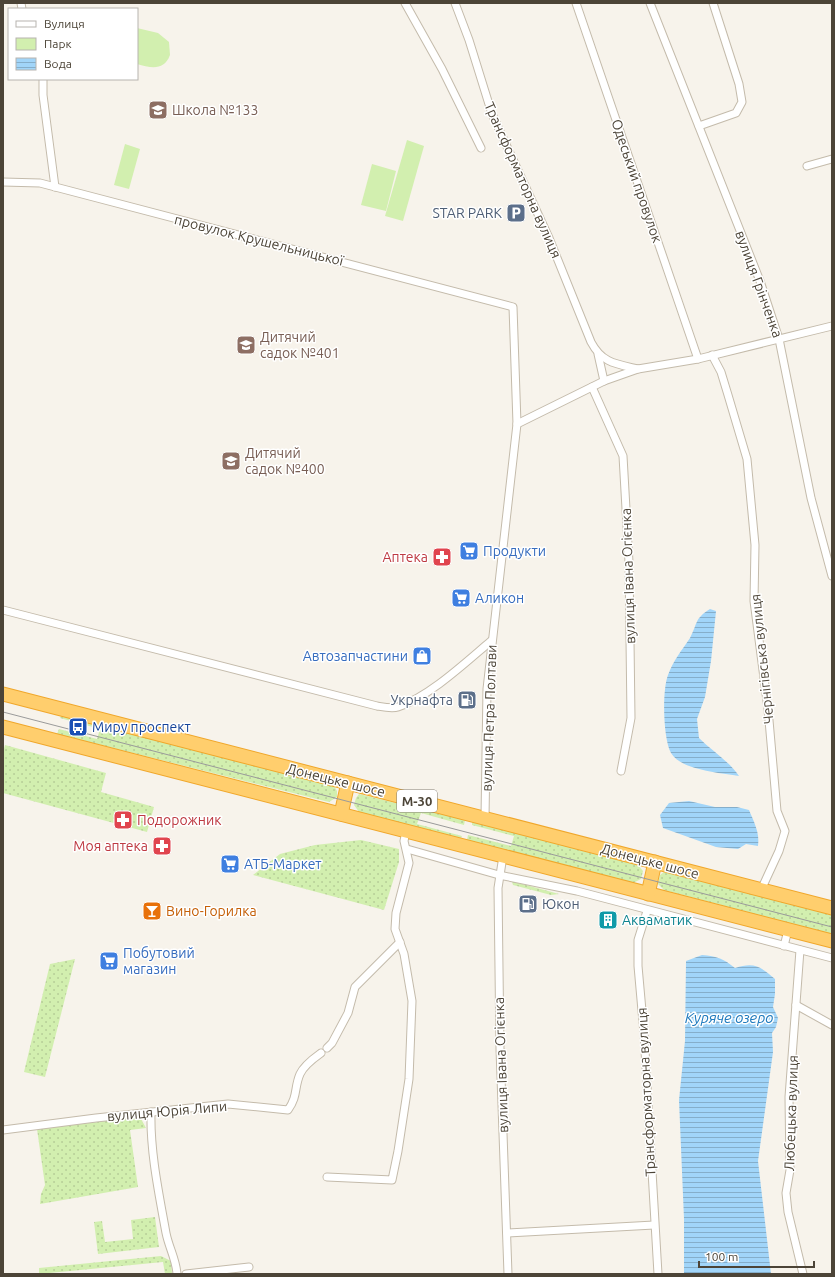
<svg xmlns="http://www.w3.org/2000/svg" width="835" height="1277" font-family="Ubuntu,sans-serif">
<defs>
<pattern id="grass-dots" width="8" height="8" patternUnits="userSpaceOnUse"><rect width="8" height="8" fill="#d2efaf"/><path d="M2 2h.1M6 6h.1" fill="none" stroke="#b6ce97" stroke-width="1.8" stroke-linecap="round"/></pattern>
<pattern id="water-rules" width="6" height="5" patternUnits="userSpaceOnUse"><rect width="6" height="5" fill="#a1d5f9"/><path d="M0 2.5h6" fill="none" stroke="#85aeca"/></pattern>
</defs>
<rect width="100%" height="100%" fill="#f7f3eb"/>
<g fill="url(#grass-dots)">
<polygon points="61,716 334,786 337,791 337,797 329,802 57,734 59,729 97,739 100,729 60,718"/>
<polygon points="5,745 106,773 101,792 154,807 147,832 3,793 3,753"/>
<polygon points="359,794 465,820 464,825 421,813 417,824 462,836 461,838 359,812 354,805 356,798"/>
<polygon points="472,822 638,865 643,871 641,879 633,883 467,840 468,835 511,846 514,836 472,825"/>
<polygon points="361,840 399,849 399,862 384,910 253,875 280,854 315,845"/>
<polygon points="664,872 832,915 832,934 664,890 658,884 660,875"/>
<polygon points="512,882 515,882 559,894 551,895 513,885"/>
<polygon points="75,959 45,1077 24,1072 50,964"/>
<polygon points="140,1117 146,1128 130,1130 138,1187 40,1204 41,1194 45,1185 37,1129"/>
<polygon points="155,1217 159,1247 98,1254 94,1222 102,1221 105,1242 133,1239 131,1220"/>
<polygon points="161,1256 171,1261 172,1274 165,1274 163,1262 39,1274 39,1268"/>
</g>
<g fill="#d2efaf">
<path d="M137 28 158 33 169 42 170 55C164 71 151 68 137 64Z"/>
<polygon points="407,140 424,146 403,221 385,216"/>
<polygon points="125,144 140,149 129,189 114,185"/>
<polygon points="372,164 396,171 386,211 361,205"/>
</g>
<g fill="url(#water-rules)">
<path d="M710 609 716 611 711 661 705 697 697 719 699 738C712 751 729 761 739 776 720 773 681 770 671 753 663 739 662 690 668 675 673 661 682 650 690 638 698 623 694 619 710 609Z"/>
<path d="M689 801 715 807H737L749 810C754 822 760 833 758 846L746 844 738 849 716 847 663 828 660 815 669 803Z"/>
<path d="M702 955C717 956 724 959 735 968 754 962 760 966 775 979V994L773 1007 778 1018 776 1027 772 1033 773 1052 758 1161 771 1274H684V1219L679 1100 685 1041 686 961Z"/>
</g>
<g fill="none" stroke-linecap="round" stroke-linejoin="round">
<defs>
<g id="street">
<polyline points="21,3 22,9"/>
<polyline points="405,3 442,69 481,148"/>
<path d="M455 3 469 40 492 114 549 238 591 342C602 363 616 364 638 369"/>
<polyline points="576,3 698,359"/>
<polyline points="650,3 760,281 779,339 811,498 832,576"/>
<polyline points="43,79 43,95 55,187"/>
<polyline points="699,126 736,113 742,102 739,84 713,3"/>
<polyline points="807,166 832,159"/>
<polyline points="3,182 40,183 513,307 517,424 487,689 485,818"/>
<polyline points="598,354 604,381"/>
<polyline points="712,355 721,372 728,395 747,459 755,545 754,601 768,709 777,811 785,831 779,851 761,890"/>
<polyline points="592,387 623,456 629,562 631,718 621,771"/>
<polyline points="517,424 604,381 638,369 698,359 832,326"/>
<path d="M3 610 377 706C383 707 392 709 398 707 429 697 466 662 491 641"/>
<polyline points="407,849 499,875 577,891 832,958"/>
<polyline points="503,856 498,888 500,1049 508,1274"/>
<polyline points="647,911 638,940 638,966 644,1033 658,1274"/>
<polyline points="784,946 788,930"/>
<polyline points="800,950 789,1097 790,1170 786,1193 788,1212 803,1274"/>
<polyline points="796,1005 832,1025"/>
<polyline points="327,1048 332,1043 348,1013 355,987 400,942"/>
<path d="M151 1112C150 1152 159 1194 166 1233 169 1248 176 1259 177 1274"/>
<path d="M3 1130 96 1118 228 1104 288 1110C298 1096 294 1088 300 1074 304 1065 314 1058 321 1053"/>
<polyline points="327,1177 392,1180 398,1151 409,1079 412,1001 404,954 395,929 396,913 409,863 404,841 406,831"/>
<polyline points="507,1233 654,1225"/>
<polyline points="186,1274 249,1267"/>
</g>
<g id="highway">
<polyline points="3,694 832,908"/>
<polyline points="3,727 832,941"/>
<polyline points="341,814 348,783"/>
<polyline points="648,894 655,862"/>
</g>
</defs>
<use href="#street" stroke="#c4bbab" stroke-width="9"/>
<use href="#highway" stroke="#f0a72b" stroke-width="15"/>
<use href="#street" stroke="#fff" stroke-width="7"/>
<use href="#highway" stroke="#ffce6d" stroke-width="13"/>
<polyline stroke="#9a9a9a" stroke-width="1" points="3,712 832,927"/>
</g>
<defs>
<symbol id="school-square" viewBox="-11 -11 22 22"><rect x="-9" y="-9" width="18" height="18" rx="4" fill="#8d6e63" stroke="#fff"/><path d="M0-5L7-2L0 1L-7-2ZM-4 1L0 2.5L4 1V4Q0 6-4 4Z" fill="#fff"/></symbol>
<symbol id="parking-square" viewBox="-11 -11 22 22"><rect x="-9" y="-9" width="18" height="18" rx="4" fill="#5c6f8a" stroke="#fff"/><path d="M-3.5-5.5H1a3.5 3.5 0 0 1 0 7H-1V5.5H-3.5ZM-1-3.4V-.6H.8a1.4 1.4 0 0 0 0-2.8Z" fill="#fff"/></symbol>
<symbol id="supermarket-square" viewBox="-11 -11 22 22"><rect x="-9" y="-9" width="18" height="18" rx="4" fill="#3f7fe0" stroke="#fff"/><path d="M-6-5.5h2.5l.6 2H6L4.5 2H-2.5L-4.4-4H-6ZM-1.5 3.2a1.3 1.3 0 1 0 .1 0ZM3 3.2a1.3 1.3 0 1 0 .1 0Z" fill="#fff"/></symbol>
<symbol id="pharmacy-square" viewBox="-11 -11 22 22"><rect x="-9" y="-9" width="18" height="18" rx="4" fill="#e0444e" stroke="#fff"/><path d="M-2-6h4v4h4v4h-4v4h-4v-4h-4v-4h4Z" fill="#fff"/></symbol>
<symbol id="shop-square" viewBox="-11 -11 22 22"><rect x="-9" y="-9" width="18" height="18" rx="4" fill="#3f7fe0" stroke="#fff"/><path d="M-5-2.5h2.3a2.7 3.5 0 0 1 5.4 0H5L5.5 6h-11ZM-1.5-2.5h3a1.5 2.3 0 0 0-3 0Z" fill="#fff"/></symbol>
<symbol id="fuel-square" viewBox="-11 -11 22 22"><rect x="-9" y="-9" width="18" height="18" rx="4" fill="#5c6f8a" stroke="#fff"/><path d="M-5.5-6h7V0h2V4h1.3V-2.5L3-4.5l.8-.8L6-3V5H2.5V1h-1V6h-7ZM-4.2-4.7v3.2H.2V-4.7Z" fill="#fff"/></symbol>
<symbol id="bus-square" viewBox="-11 -11 22 22"><rect x="-9" y="-9" width="18" height="18" rx="4" fill="#1a4fb4" stroke="#fff"/><path d="M-5-6H5V4H4V6H2V4H-2V6H-4V4H-5ZM-3.5-4V0h7V-4ZM-3.5 1.2v1.5H-2V1.2ZM2 1.2v1.5H3.5V1.2Z" fill="#fff"/></symbol>
<symbol id="bar-square" viewBox="-11 -11 22 22"><rect x="-9" y="-9" width="18" height="18" rx="4" fill="#e8710a" stroke="#fff"/><path d="M-6-5H6L.8 .8V4.5H3.5V6h-7V4.5H-.8V.8Z" fill="#fff"/></symbol>
<symbol id="building-square" viewBox="-11 -11 22 22"><rect x="-9" y="-9" width="18" height="18" rx="4" fill="#0f9aa8" stroke="#fff"/><path d="M-4-6H4V6H1V3H-1V6H-4ZM-2.5-4.3h1.7v1.8h-1.7ZM.8-4.3h1.7v1.8H.8ZM-2.5-1h1.7V.8h-1.7ZM.8-1h1.7V.8H.8Z" fill="#fff"/></symbol>
</defs>
<g fill-rule="evenodd">
<use href="#school-square" x="147" y="99" width="22" height="22"/>
<use href="#parking-square" x="505" y="202" width="22" height="22"/>
<use href="#school-square" x="235" y="334" width="22" height="22"/>
<use href="#school-square" x="220" y="450" width="22" height="22"/>
<use href="#supermarket-square" x="458" y="540" width="22" height="22"/>
<use href="#pharmacy-square" x="431" y="546" width="22" height="22"/>
<use href="#supermarket-square" x="450" y="587" width="22" height="22"/>
<use href="#shop-square" x="411" y="645" width="22" height="22"/>
<use href="#fuel-square" x="456" y="689" width="22" height="22"/>
<use href="#bus-square" x="67" y="716" width="22" height="22"/>
<use href="#pharmacy-square" x="112" y="809" width="22" height="22"/>
<use href="#pharmacy-square" x="151" y="835" width="22" height="22"/>
<use href="#supermarket-square" x="219" y="853" width="22" height="22"/>
<use href="#fuel-square" x="517" y="893" width="22" height="22"/>
<use href="#bar-square" x="141" y="900" width="22" height="22"/>
<use href="#building-square" x="597" y="909" width="22" height="22"/>
<use href="#supermarket-square" x="98" y="950" width="22" height="22"/>
</g>
<g text-anchor="middle" stroke-width="3" stroke-linejoin="round" paint-order="stroke">
<rect fill="#fff" stroke="#827c73" stroke-width="1" x="397" y="790" width="40" height="22" rx="3"/>
<g font-size="13" font-weight="bold" fill="#4c4437">
<text x="417" y="806">М-30</text>
</g>
<g font-size="14" fill="#785e54" stroke="#fff" text-anchor="start">
<text x="172" y="115">Школа №133</text>
<text x="260" y="342">Дитячий<tspan x="260" dy="16">садок №401</tspan></text>
<text x="245" y="458">Дитячий<tspan x="245" dy="16">садок №400</tspan></text>
</g>
<g font-size="14" fill="#4c4437" stroke="#fff">
<text transform="translate(523 180) rotate(66)" y="5">Трансформаторна вулиця</text>
<text transform="translate(637 181) rotate(71)" y="5">Одеський провулок</text>
<text transform="translate(259 240) rotate(14)" y="5">провулок Крушельницької</text>
<text transform="translate(759 284) rotate(70)" y="5">вулиця Грінченка</text>
<text transform="translate(628 576) rotate(-92)" y="5">вулиця Івана Огієнка</text>
<text transform="translate(762 659) rotate(-96)" y="5">Чернігівська вулиця</text>
<text transform="translate(489 718) rotate(-88)" y="5">вулиця Петра Полтави</text>
<text transform="translate(336 780) rotate(14)" y="5">Донецьке шосе</text>
<text transform="translate(650 861) rotate(15)" y="5">Донецьке шосе</text>
<text transform="translate(501 1065) rotate(-92)" y="5">вулиця Івана Огієнка</text>
<text transform="translate(646 1092) rotate(-93)" y="5">Трансформаторна вулиця</text>
<text transform="translate(167 1111) rotate(-5)" y="5">вулиця Юрія Липи</text>
<text transform="translate(791 1113) rotate(-88)" y="5">Любецька вулиця</text>
</g>
<g font-size="14" fill="#4e5e75" stroke="#fff" text-anchor="end">
<text x="502" y="218">STAR PARK</text>
<text x="453" y="705">Укрнафта</text>
<text x="542" y="909" text-anchor="start">Юкон</text>
</g>
<g font-size="14" fill="#366cbe" stroke="#fff" text-anchor="start">
<text x="483" y="556">Продукти</text>
<text x="475" y="603">Аликон</text>
<text x="408" y="661" text-anchor="end">Автозапчастини</text>
<text x="244" y="869">АТБ-Маркет</text>
<text x="123" y="958">Побутовий<tspan x="123" dy="16">магазин</tspan></text>
</g>
<g font-size="14" fill="#be3a42" stroke="#fff" text-anchor="end">
<text x="428" y="562">Аптека</text>
<text x="137" y="825" text-anchor="start">Подорожник</text>
<text x="148" y="851">Моя аптека</text>
</g>
<g font-size="14" fill="#164399" stroke="#fff" text-anchor="start">
<text x="92" y="732">Миру проспект</text>
</g>
<g font-size="14" fill="#c56008" stroke="#fff" text-anchor="start">
<text x="166" y="916">Вино-Горилка</text>
</g>
<g font-size="14" fill="#0d838f" stroke="#fff" text-anchor="start">
<text x="622" y="925">Акваматик</text>
</g>
<g font-size="15" font-style="italic" fill="#207bbe" stroke="#fff">
<text x="729" y="1023">Куряче озеро</text>
</g>
</g>
<rect width="835" height="1277" fill="none" stroke="#4c4437" stroke-width="8"/>
<rect x="8" y="8" width="130" height="72" fill="#ffffff" stroke="#b7b4af"/>
<rect x="16" y="21" width="20" height="6" fill="#ffffff" stroke="#b7b4af"/>
<text x="44" y="28" font-size="12" fill="#4c4437">Вулиця</text>
<rect x="16" y="38" width="20" height="12" fill="#d2efaf" stroke="#b7b4af"/>
<text x="44" y="48" font-size="12" fill="#4c4437">Парк</text>
<rect x="16" y="58" width="20" height="12" fill="url(#water-rules)" stroke="#b7b4af"/>
<text x="44" y="68" font-size="12" fill="#4c4437">Вода</text>
<path d="M699 1261v6h115v-6" fill="none" stroke="#4c4437" stroke-width="2"/>
<text x="705" y="1261" font-size="12" fill="#4c4437" stroke="#ffffff" stroke-width="3" paint-order="stroke">100 m</text>
</svg>
